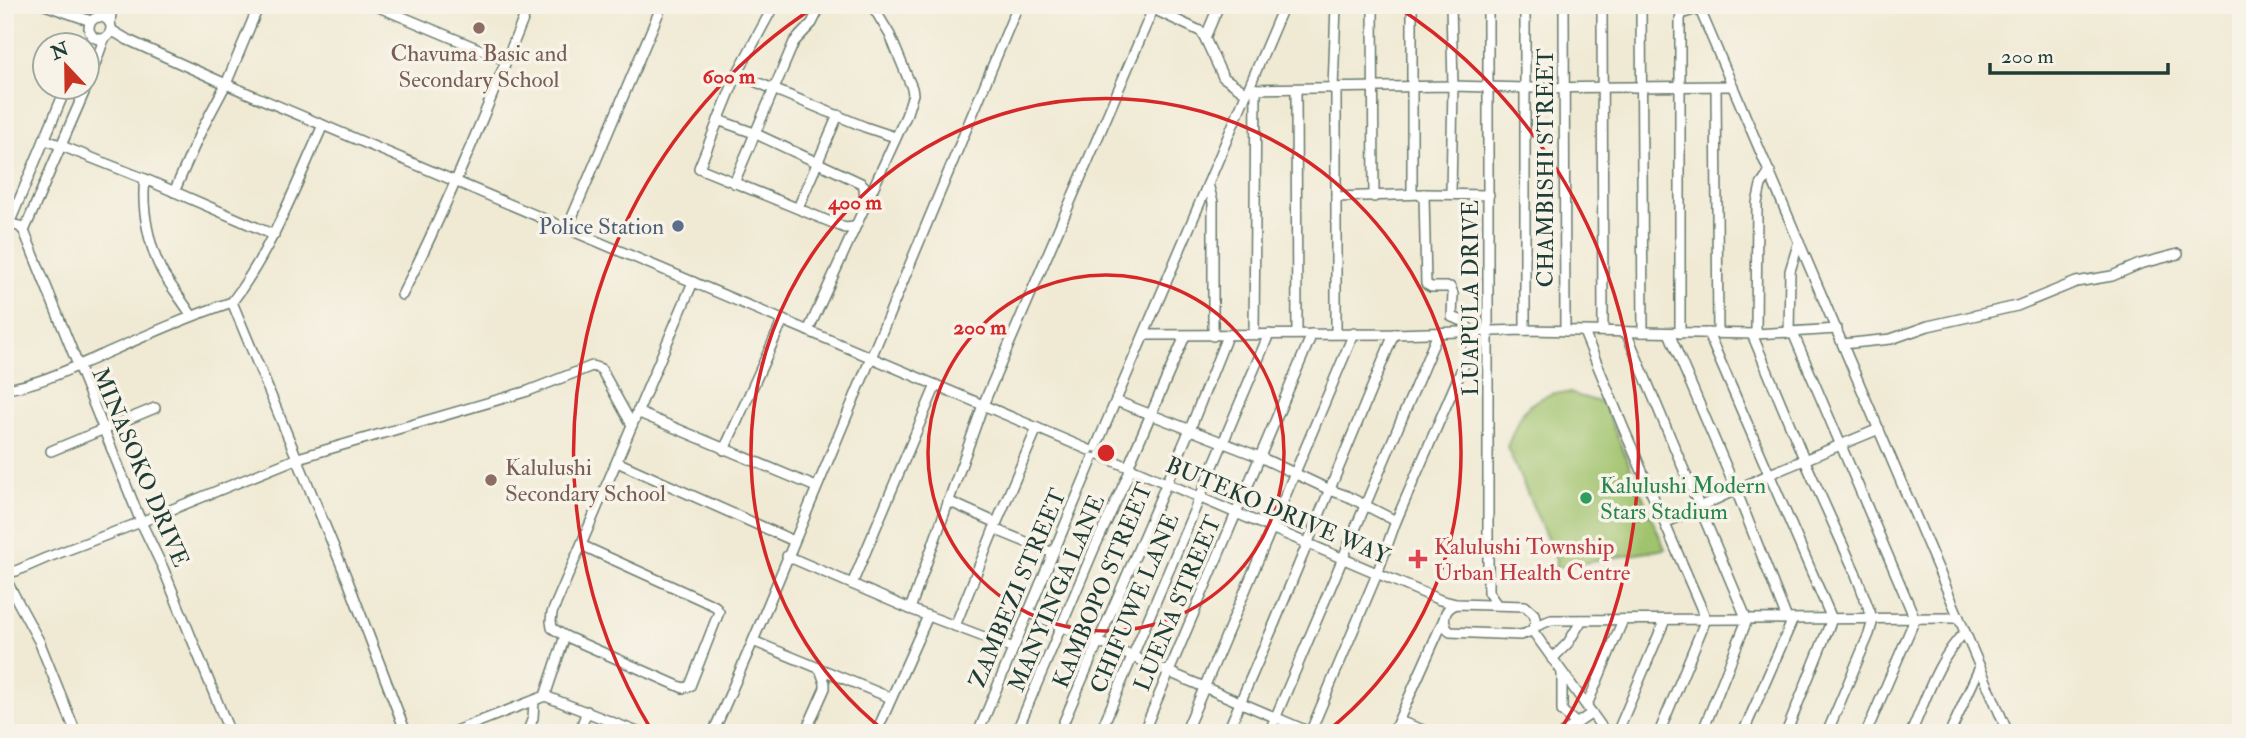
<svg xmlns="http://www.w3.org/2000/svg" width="2246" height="738" font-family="'IM FELL Double Pica',serif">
<rect width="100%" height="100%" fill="#f7f3e8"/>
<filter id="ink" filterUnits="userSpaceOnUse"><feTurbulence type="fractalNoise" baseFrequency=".0143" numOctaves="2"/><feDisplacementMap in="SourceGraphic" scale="14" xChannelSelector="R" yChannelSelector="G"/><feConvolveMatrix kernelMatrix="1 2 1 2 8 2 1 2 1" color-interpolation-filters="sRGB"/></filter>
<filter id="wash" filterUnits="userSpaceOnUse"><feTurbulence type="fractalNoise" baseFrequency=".00686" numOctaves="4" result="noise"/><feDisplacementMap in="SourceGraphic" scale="28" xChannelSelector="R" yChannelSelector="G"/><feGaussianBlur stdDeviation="1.57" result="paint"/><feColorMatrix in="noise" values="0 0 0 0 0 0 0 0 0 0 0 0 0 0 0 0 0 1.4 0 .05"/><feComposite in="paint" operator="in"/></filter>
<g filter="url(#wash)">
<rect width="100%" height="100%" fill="#f0ead4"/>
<path fill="#a0c36d" stroke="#608050" stroke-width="2" d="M1555 393H1569L1603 403 1665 549 1555 568 1556 559 1507 447C1520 417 1521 403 1555 393Z"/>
</g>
<g filter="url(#ink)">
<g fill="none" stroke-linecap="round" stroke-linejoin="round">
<defs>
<g id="minor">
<polyline points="45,5 91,21"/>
<polyline points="374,5 505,60"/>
<polyline points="774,5 737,74 699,168 845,228 854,227"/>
<polyline points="1145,5 1202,32 1223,77 1246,93"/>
<polyline points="1373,5 1374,197"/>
<polyline points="1412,5 1412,194"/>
<polyline points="1451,5 1453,86 1451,193"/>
<polyline points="1488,5 1488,592 1497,605"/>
<polyline points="1564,5 1565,331"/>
<polyline points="1602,5 1603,331"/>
<polyline points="1641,5 1643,332"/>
<polyline points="1698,5 2008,733"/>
<circle cx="100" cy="28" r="11"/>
<polyline points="110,23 112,5"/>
<polyline points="111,30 128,40 226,84 1089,450"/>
<polyline points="1205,38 1219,5"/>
<polyline points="737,74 865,127 895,137"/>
<polyline points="88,84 104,39"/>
<polyline points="1716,87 1718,333"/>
<polyline points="1248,89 1453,86 1525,88 1733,86"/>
<polyline points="1296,89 1297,333"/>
<polyline points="1333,89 1336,5"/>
<polyline points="1336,89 1336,333"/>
<polyline points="718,120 754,133 861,183 864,186 865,203"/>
<path d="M323 125C296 185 272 249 232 302L348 581 406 733"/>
<polyline points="44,139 145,179 274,235"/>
<path d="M145 179C141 208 149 249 164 275 173 289 183 302 192 316"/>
<polyline points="734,183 794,42 812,23 821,5"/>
<polyline points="1208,184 1213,202 1213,336"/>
<polyline points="174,192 201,131 226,84 259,5"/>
<polyline points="1424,194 1426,284 1431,287 1450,287 1453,293 1452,317 1463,321 1471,332"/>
<polyline points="1336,197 1424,194 1489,195"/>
<polyline points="798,208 838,115"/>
<polyline points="9,224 19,226 24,231 141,522 163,568 230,733"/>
<polyline points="9,224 66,88"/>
<polyline points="567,229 662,5"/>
<polyline points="24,231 86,88"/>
<path d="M402 295C450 201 489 103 529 5"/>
<polyline points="1525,330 1525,5"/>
<polyline points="808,331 906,116 913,94 912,88 890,35 872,5"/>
<polyline points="1584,332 1623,427 1706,619 1659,733"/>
<polyline points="1626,332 1747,620 1702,733"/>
<polyline points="1669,333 1736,490 1787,619"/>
<polyline points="1680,333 1680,20 1681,14 1699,8"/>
<polyline points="1708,333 1832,619 1786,733"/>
<polyline points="1793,333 1915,619 1866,733"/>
<polyline points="1254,334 1256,89"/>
<polyline points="1752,334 1805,461 1855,572 1873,620 1869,634 1827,733"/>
<polyline points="1756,334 1757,203 1761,185 1770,172"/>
<polyline points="1789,334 1790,271 1799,241"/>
<polyline points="1144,335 1394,334 1525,330 1756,334 1837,329"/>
<polyline points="1843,344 1891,339 1928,326 2017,306 2076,282 2112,276 2140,264 2178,254"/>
<path d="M5 389C38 385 72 368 102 355 145 336 187 317 232 302"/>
<polyline points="1116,401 1260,457 1330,490 1347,496 1396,521"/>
<polyline points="637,412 816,487"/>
<polyline points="1037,428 994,529 1053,553"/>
<polyline points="1096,447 1284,5"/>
<polyline points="724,450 783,320"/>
<polyline points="51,451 155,408"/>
<path d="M1100 455 1440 600 1456 604 1525 606 1534 614C1538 626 1532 633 1520 635L1450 632C1441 621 1443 610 1456 604"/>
<polyline points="617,462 794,541"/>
<polyline points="1128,467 1185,336"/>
<polyline points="948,501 997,523"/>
<polyline points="1665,523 1770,474 1879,429"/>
<polyline points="581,545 715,606 719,612 690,686 683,688 565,636 552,628 551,621 552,613 693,282"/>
<polyline points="787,556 910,609 1013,648"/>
<polyline points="5,573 16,571 46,558 141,522 298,458 528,391 592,366 601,369 632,425"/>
<polyline points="5,578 39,641 76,733"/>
<polyline points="852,584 936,385"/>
<polyline points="910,609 983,405 1153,9"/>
<polyline points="1028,612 1312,733"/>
<polyline points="955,626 994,529"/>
<polyline points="1534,627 1551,620 1959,618"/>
<polyline points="1532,630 1606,733"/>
<polyline points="753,641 891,698"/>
<polyline points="1552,659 1568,643 1582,620"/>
<polyline points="1562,673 1562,711 1576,723"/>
<polyline points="545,696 565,636"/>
<polyline points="1587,705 1623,620"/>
<polyline points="1399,721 1431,733"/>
<polyline points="450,733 545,696 640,733"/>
<polyline points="527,733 533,718 534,701"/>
<polyline points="579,733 587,711"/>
<polyline points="713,733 753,641 1018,5"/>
<polyline points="805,733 825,688 825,683 820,669"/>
<polyline points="876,733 928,616"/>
<polyline points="978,733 1093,458"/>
<polyline points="1016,733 1094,549 1131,469"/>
<polyline points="1059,733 1190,429 1227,336"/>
<polyline points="1100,733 1269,334"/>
<polyline points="1143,733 1312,334"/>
<polyline points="1185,733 1354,333"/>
<polyline points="1227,733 1275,622 1394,334"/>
<polyline points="1269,733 1438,333"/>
<polyline points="1310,733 1377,574 1396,521 1478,332"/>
<polyline points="1393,733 1444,619"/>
<polyline points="1563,733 1592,713"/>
<polyline points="1617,733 1665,620"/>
<polyline points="1743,733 1793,619"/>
<path d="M1911 733C1927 697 1937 660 1965 632"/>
<polyline points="1950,733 1980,667"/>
</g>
</defs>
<use href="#minor" stroke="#687a6c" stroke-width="12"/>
<use href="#minor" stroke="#fff" stroke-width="9"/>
</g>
</g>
<g fill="none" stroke="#d62828" stroke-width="3.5">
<circle cx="1106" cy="453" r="178"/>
<path d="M887 733A355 355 0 1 1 1325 733"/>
<path d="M652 731A533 533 0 0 1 816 6M1396 6A533 533 0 0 1 1560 731"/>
</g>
<g fill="#8d6e63" stroke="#f7f3e8" stroke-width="2.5">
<circle cx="479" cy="28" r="7"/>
<circle cx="491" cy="480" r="7"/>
</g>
<circle fill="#5c6f8a" stroke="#f7f3e8" stroke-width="2.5" cx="678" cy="226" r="7"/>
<circle fill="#2e9e5b" stroke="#f7f3e8" stroke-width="2.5" cx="1586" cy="498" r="7"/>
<path fill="#e0444e" stroke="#f7f3e8" stroke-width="2.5" d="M1414.5 548.5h7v7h7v7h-7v7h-7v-7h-7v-7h7z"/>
<g text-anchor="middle" stroke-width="7" stroke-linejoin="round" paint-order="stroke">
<g font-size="23" fill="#785e54" stroke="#f7f3e8">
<text x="479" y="61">Chavuma Basic and<tspan x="479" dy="26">Secondary School</tspan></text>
<text x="505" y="475" text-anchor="start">Kalulushi<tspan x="505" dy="26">Secondary School</tspan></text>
</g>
<g font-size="23" fill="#1f3d34" stroke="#f7f3e8">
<text transform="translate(1545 168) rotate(-90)" y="8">CHAMBISHI STREET</text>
<text transform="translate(1470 298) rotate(-90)" y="8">LUAPULA DRIVE</text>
<text transform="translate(141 467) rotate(67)" y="8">MINASOKO DRIVE</text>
<text transform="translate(1278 510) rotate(23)" y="8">BUTEKO DRIVE WAY</text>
<text transform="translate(1102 585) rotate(-67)" y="8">KAMBOPO STREET</text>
<text transform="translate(1017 588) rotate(-67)" y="8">ZAMBEZI STREET</text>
<text transform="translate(1056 593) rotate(-67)" y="8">MANYINGA LANE</text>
<text transform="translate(1134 603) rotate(-67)" y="8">CHIFUWE LANE</text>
<text transform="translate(1177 603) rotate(-67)" y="8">LUENA STREET</text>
</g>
<g font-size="23" fill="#4e5e75" stroke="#f7f3e8" text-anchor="end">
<text x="664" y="234">Police Station</text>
</g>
<g font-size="23" fill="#27864d" stroke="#f7f3e8" text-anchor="start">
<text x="1600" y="493">Kalulushi Modern<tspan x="1600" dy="26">Stars Stadium</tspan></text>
</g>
<g font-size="23" fill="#be3a42" stroke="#f7f3e8" text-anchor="start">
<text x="1434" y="554">Kalulushi Township<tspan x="1434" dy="26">Urban Health Centre</tspan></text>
</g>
</g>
<circle cx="1106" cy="453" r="10" fill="#d62828" stroke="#f7f3e8" stroke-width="3.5"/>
<g font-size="21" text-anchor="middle" font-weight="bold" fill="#d62828" stroke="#f7f3e8" stroke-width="7" stroke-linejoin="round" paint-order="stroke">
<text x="729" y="83">600 m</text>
<text x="855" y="209">400 m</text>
<text x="980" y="334">200 m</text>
</g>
<rect width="2246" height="738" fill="none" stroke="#f7f3e8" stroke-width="28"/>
<g transform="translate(66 66) rotate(338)"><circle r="33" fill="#f7f3e8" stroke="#a1aaa0" stroke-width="2"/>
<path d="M0-5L12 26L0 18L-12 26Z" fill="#c8321e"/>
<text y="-10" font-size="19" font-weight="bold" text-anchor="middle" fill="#1f3d34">N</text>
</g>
<path d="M1990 63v10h178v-10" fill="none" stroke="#1f3d34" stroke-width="3.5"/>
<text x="2001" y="63" font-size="21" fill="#1f3d34" stroke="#f7f3e8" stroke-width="5" paint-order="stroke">200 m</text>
</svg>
